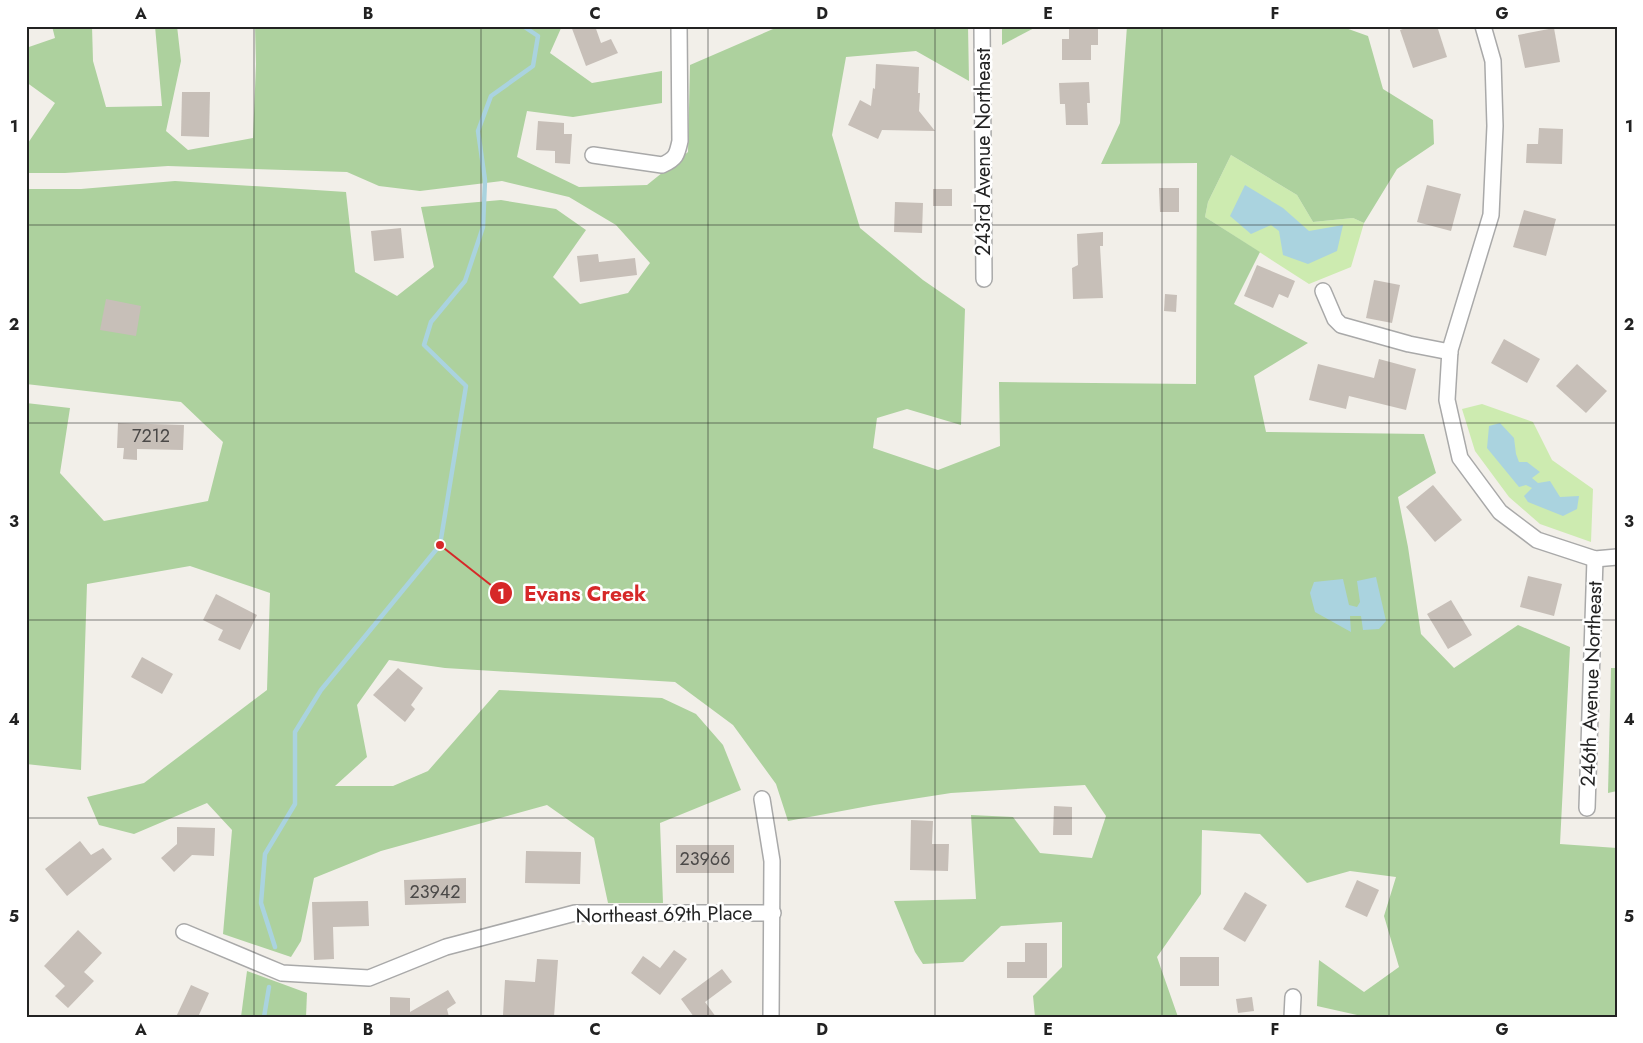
<svg xmlns="http://www.w3.org/2000/svg" width="1643" height="1043" font-family="Jost,sans-serif">
<rect width="100%" height="100%" fill="#f2efe9"/>
<g fill="#cdebb0">
<polygon points="1231,155 1297,195 1313,222 1353,218 1364,223 1351,267 1309,284 1205,217 1208,202"/>
<polygon points="1482,404 1533,422 1552,460 1593,489 1591,542 1540,524 1509,497 1475,451 1462,409"/>
</g>
<g fill="#add19e">
<polygon points="52,26 92,26 93,61 106,107 162,106 155,26 177,26 181,61 166,131 188,150 253,138 256,64 255,26 562,26 550,53 592,83 662,71 662,103 573,117 527,111 517,157 579,187 647,185 688,152 690,65 780,26 968,26 969,81 916,51 846,57 832,135 860,228 923,280 965,309 961,425 907,409 877,418 873,448 938,470 1000,446 999,382 1196,384 1197,163 1101,164 1120,123 1127,26 1340,26 1368,36 1383,89 1433,120 1434,144 1397,169 1364,223 1353,218 1313,222 1297,195 1231,155 1208,202 1205,217 1260,252 1234,304 1308,343 1254,376 1266,432 1424,434 1436,473 1398,497 1408,547 1421,634 1454,668 1518,625 1570,647 1560,844 1617,848 1617,1017 1366,1017 1317,1006 1319,960 1364,992 1399,967 1384,916 1396,877 1350,871 1307,883 1260,834 1202,830 1201,894 1157,957 1178,1017 1035,1017 1033,996 1062,967 1062,922 1001,926 963,962 923,964 915,952 894,901 976,899 971,815 1013,817 1040,853 1092,858 1106,816 1085,785 951,793 874,805 788,821 776,784 733,725 675,682 445,668 389,660 357,705 367,757 335,786 393,786 428,771 499,690 662,698 696,714 723,745 741,790 660,823 663,903 608,903 594,838 547,805 381,851 314,878 301,941 291,957 223,934 232,830 207,803 134,834 99,825 87,797 144,783 267,690 270,593 190,566 87,584 81,770 26,764 26,403 70,408 60,473 104,521 208,501 223,442 181,402 26,384 26,189 81,189 175,181 346,192 355,272 397,296 434,267 421,207 501,200 556,209 586,230 553,277 580,304 628,293 650,263 616,225 569,197 502,181 420,191 379,186 347,172 168,166 65,173 26,173 26,146 55,103 26,82 26,48 55,38"/>
<polygon points="1002,26 1038,26 1002,45"/>
<polygon points="1611,668 1617,668 1617,791 1608,793"/>
<polygon points="247,971 307,993 306,1017 241,1017"/>
</g>
<g fill="#aad3df">
<polygon points="1245,185 1283,208 1309,231 1343,225 1337,251 1308,264 1283,255 1279,231 1271,225 1251,234 1230,216"/>
<polygon points="1500,423 1514,438 1516,454 1519,462 1527,462 1540,472 1532,478 1538,483 1550,481 1560,497 1579,496 1577,509 1563,516 1528,502 1524,496 1532,488 1526,485 1519,487 1487,448 1489,426"/>
<polygon points="1376,577 1386,621 1379,629 1363,630 1361,616 1350,616 1351,632 1315,612 1310,593 1314,582 1343,579 1349,605 1357,607 1360,602 1357,581"/>
</g>
<g fill="none" stroke-linecap="round" stroke-linejoin="round">
<g stroke="#aad3df" stroke-width="4.5">
<polyline points="275,947 261,903 265,854 295,804 295,732 321,690 440,545 466,386 424,345 431,322 465,281 483,227 485,180 478,131 491,96 533,66 538,36 523,26"/>
<polyline points="264,1017 269,987"/>
</g>
</g>
<g fill="#c7bfb8">
<polygon points="571,26 595,26 601,43 611,39 618,53 586,66"/>
<polygon points="1069,26 1098,27 1098,45 1091,45 1091,60 1062,60 1062,39 1069,39"/>
<polygon points="1411,26 1437,26 1447,57 1413,68 1400,30"/>
<polygon points="1554,28 1560,62 1525,68 1518,35"/>
<polygon points="876,64 919,67 918,93 920,93 919,111 935,131 882,130 878,139 848,125 860,100 871,106 873,88 875,89"/>
<polygon points="1089,82 1090,103 1087,103 1088,125 1066,125 1065,104 1060,104 1059,83"/>
<polygon points="182,92 210,92 209,137 181,136"/>
<polygon points="538,121 564,123 564,134 572,134 570,164 555,163 555,151 536,150"/>
<polygon points="1539,128 1563,129 1562,164 1526,163 1527,144 1538,144"/>
<polygon points="1427,185 1461,194 1451,231 1417,222"/>
<polygon points="1159,188 1179,188 1179,212 1160,212"/>
<rect x="933" y="189" width="19" height="17"/>
<polygon points="895,202 923,203 922,233 894,232"/>
<polygon points="1524,210 1556,219 1546,256 1513,247"/>
<polygon points="401,228 404,258 374,261 371,231"/>
<polygon points="1103,232 1103,246 1100,246 1103,298 1073,299 1072,268 1078,265 1077,234"/>
<polygon points="598,254 599,262 635,258 637,275 580,282 577,256"/>
<polygon points="1257,265 1295,281 1288,298 1279,294 1273,308 1244,296"/>
<polygon points="1374,280 1400,285 1392,323 1366,318"/>
<polygon points="1165,294 1177,295 1176,312 1164,311"/>
<polygon points="106,299 141,306 136,336 100,330"/>
<polygon points="1504,339 1540,359 1527,383 1491,363"/>
<polygon points="1379,359 1416,369 1406,410 1349,396 1346,409 1309,400 1318,364 1374,378"/>
<polygon points="1577,364 1607,391 1586,413 1556,386"/>
<polygon points="118,423 184,425 183,450 137,449 137,460 123,459 124,448 117,448"/>
<polygon points="1433,485 1462,520 1435,542 1406,507"/>
<polygon points="1528,576 1562,584 1554,616 1520,607"/>
<polygon points="216,594 257,615 240,650 218,640 223,630 203,620"/>
<polygon points="1451,600 1472,635 1448,649 1427,614"/>
<polygon points="142,657 173,674 162,694 131,677"/>
<polygon points="398,668 423,688 411,705 415,709 405,722 373,695"/>
<polygon points="1054,806 1072,807 1072,835 1053,835"/>
<polygon points="911,820 933,821 932,844 949,844 948,871 910,870"/>
<polygon points="177,827 215,828 214,856 192,855 174,872 161,858 177,844"/>
<polygon points="80,841 91,855 103,848 112,859 67,896 45,869"/>
<rect x="676" y="845" width="58" height="28"/>
<polygon points="526,851 581,852 580,884 525,883"/>
<polygon points="466,878 466,903 405,905 404,880"/>
<polygon points="1357,880 1379,890 1367,917 1345,907"/>
<polygon points="1245,892 1267,905 1245,942 1223,929"/>
<polygon points="368,901 369,926 333,927 334,959 314,960 312,902"/>
<polygon points="78,930 102,953 84,972 94,981 68,1008 55,996 65,986 44,966"/>
<polygon points="1025,943 1047,943 1047,978 1007,978 1007,962 1025,962"/>
<polygon points="674,950 687,959 660,995 631,973 643,956 660,968"/>
<rect x="1180" y="957" width="39" height="29"/>
<polygon points="537,959 558,960 554,1017 503,1015 505,980 535,982"/>
<polygon points="722,969 732,982 705,1002 716,1017 694,1017 681,999"/>
<polygon points="191,985 209,993 198,1017 176,1017"/>
<polygon points="448,990 456,1003 447,1009 449,1017 390,1017 390,997 410,998 410,1012"/>
<polygon points="1252,997 1254,1011 1238,1013 1236,999"/>
</g>
<g fill="none" stroke-linecap="round" stroke-linejoin="round">
<defs>
<g id="street">
<polyline points="982,26 984,279"/>
<polyline points="1483,26 1493,61 1495,126 1491,215 1450,350 1447,400 1460,458 1500,512 1537,540 1595,559 1617,557"/>
<path d="M593 155 662 165C676 159 677 155 680 141L679 26"/>
<polyline points="1323,291 1335,319 1341,325 1409,344 1450,352"/>
<polyline points="762,799 772,861 771,1017"/>
<polyline points="1587,808 1595,559"/>
<polyline points="184,932 282,973 369,978 446,947 575,913 773,913"/>
<polyline points="1292,1017 1293,997"/>
</g>
</defs>
<use href="#street" stroke="#a9a9a9" stroke-width="18"/>
<use href="#street" stroke="#fff" stroke-width="15"/>
</g>
<path fill="none" stroke="#222" stroke-width="1" stroke-opacity="0.55" d="M254 26V1017M481 26V1017M708 26V1017M935 26V1017M1162 26V1017M1389 26V1017M26 225H1617M26 423H1617M26 620H1617M26 818H1617"/>
<g text-anchor="middle" stroke-width="5" stroke-linejoin="round" paint-order="stroke">
<g font-size="18" fill="#4b4948">
<text x="151" y="442">7212</text>
<text x="705" y="865">23966</text>
<text x="435" y="898">23942</text>
</g>
<g font-size="20" fill="#222" stroke="#fff">
<text transform="translate(983 152) rotate(-90)" y="7">243rd Avenue Northeast</text>
<text transform="translate(1591 684) rotate(-88)" y="7">246th Avenue Northeast</text>
<text transform="translate(664 914) rotate(-1)" y="7">Northeast 69th Place</text>
</g>
</g>
<path fill="none" stroke="#d62828" stroke-width="2" d="M440 545L501 593"/>
<g fill="#d62828" stroke="#fff" stroke-width="2">
<circle cx="440" cy="545" r="5"/>
<circle cx="501" cy="593" r="12"/>
</g>
<g font-size="15" text-anchor="middle" font-weight="bold" fill="#fff">
<text x="501" y="599">1</text>
</g>
<g font-size="21" text-anchor="middle" font-weight="bold" fill="#d62828" stroke="#fff" stroke-width="5" stroke-linejoin="round" paint-order="stroke">
<text x="585" y="601">Evans Creek</text>
</g>
<rect width="1643" height="1043" fill="none" stroke="#ffffff" stroke-width="55"/>
<rect x="28" y="28" width="1588" height="988" fill="none" stroke="#222" stroke-width="2"/>
<g font-size="16" text-anchor="middle" font-weight="bold" fill="#222">
<text x="141" y="19">A</text>
<text x="368" y="19">B</text>
<text x="595" y="19">C</text>
<text x="822" y="19">D</text>
<text x="1048" y="19">E</text>
<text x="1275" y="19">F</text>
<text x="1502" y="19">G</text>
<text x="14" y="132">1</text>
<text x="1629" y="132">1</text>
<text x="14" y="330">2</text>
<text x="1629" y="330">2</text>
<text x="14" y="527">3</text>
<text x="1629" y="527">3</text>
<text x="14" y="725">4</text>
<text x="1629" y="725">4</text>
<text x="14" y="922">5</text>
<text x="1629" y="922">5</text>
<text x="141" y="1035">A</text>
<text x="368" y="1035">B</text>
<text x="595" y="1035">C</text>
<text x="822" y="1035">D</text>
<text x="1048" y="1035">E</text>
<text x="1275" y="1035">F</text>
<text x="1502" y="1035">G</text>
</g>
</svg>
